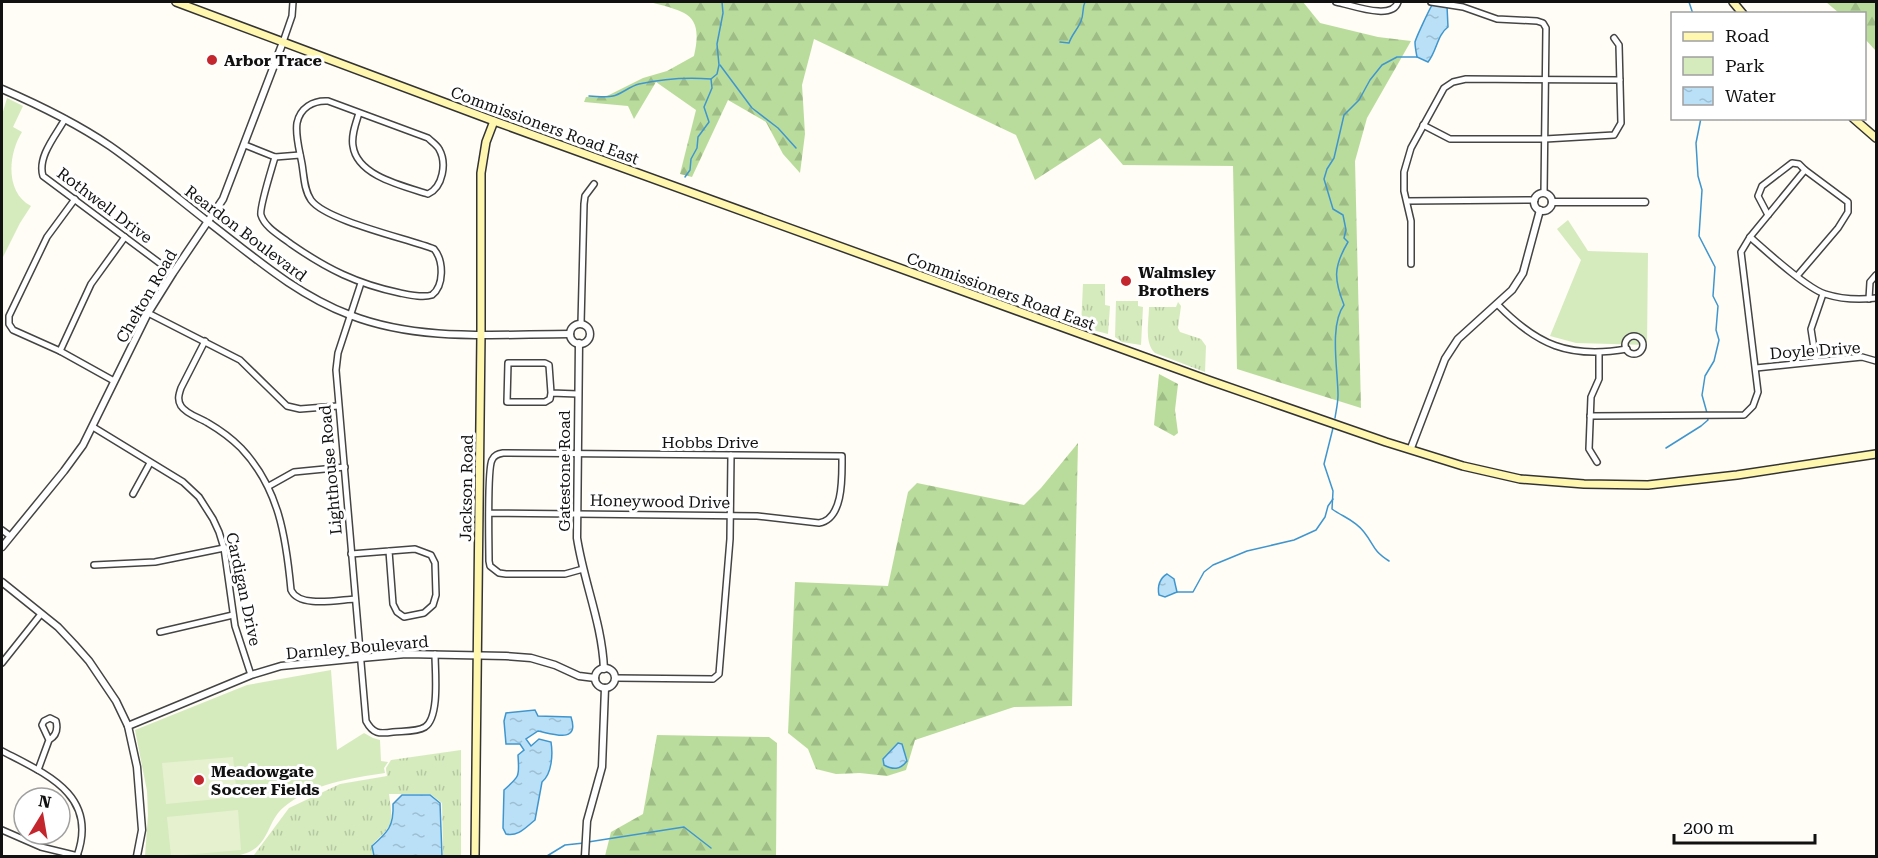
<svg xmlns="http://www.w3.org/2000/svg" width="1878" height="858" font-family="'Roboto Serif',serif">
<defs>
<pattern id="grass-tufts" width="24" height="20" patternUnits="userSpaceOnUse" patternTransform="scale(1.5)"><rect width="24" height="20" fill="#d5ebbd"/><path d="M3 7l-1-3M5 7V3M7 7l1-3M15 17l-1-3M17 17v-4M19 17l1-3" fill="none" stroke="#b6c8a1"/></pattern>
<pattern id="forest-firs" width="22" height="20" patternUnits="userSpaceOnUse" patternTransform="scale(1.5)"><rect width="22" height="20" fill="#b9dc9c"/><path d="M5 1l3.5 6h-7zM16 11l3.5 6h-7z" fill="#9ebc85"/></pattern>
<pattern id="water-ripples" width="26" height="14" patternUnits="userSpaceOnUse" patternTransform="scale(1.5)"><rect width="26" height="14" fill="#b9e0f7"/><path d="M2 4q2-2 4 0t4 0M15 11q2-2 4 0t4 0" fill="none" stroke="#9ebfd3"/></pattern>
</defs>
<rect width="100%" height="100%" fill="#fffdf5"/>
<g fill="url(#grass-tufts)">
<polygon points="1083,284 1105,284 1105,305 1110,306 1108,334 1081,327"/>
<polygon points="1116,301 1138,301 1138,306 1143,307 1141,345 1122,342 1115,337"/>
<path d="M1178 302 1181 306 1178 328 1180 332 1201 339 1206 346 1205 372 1155 353C1144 343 1149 321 1149 307H1176Z"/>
<path d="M461 750V856H443L442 803 430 794H389C393 824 394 824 372 845L373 856H252L254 855 289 808 340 784 387 776 386 768 391 760Z"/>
</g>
<g fill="url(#forest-firs)">
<path d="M650 2H1303L1320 23 1378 37 1411 41 1367 118 1355 161 1361 408 1237 369 1233 166 1123 165 1100 138 1035 180 1016 135 814 39 802 85 805 134 800 173 783 154 766 122 728 100 692 177 680 174 696 110 656 82 634 119 628 106 584 102 586 97 607 96 643 78 667 71 694 56C704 12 685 12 650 2Z"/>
<polygon points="1826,2 1876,2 1876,51 1865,39 1864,14 1839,13"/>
<polygon points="1159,374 1178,384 1175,410 1178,433 1174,436 1154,425"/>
<polygon points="1078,443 1072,706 1014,707 915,740 906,770 887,776 860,773 836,774 816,769 808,749 788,733 795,582 888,586 908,492 917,483 1024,505 1041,488"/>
<polygon points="657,735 769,737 777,743 776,856 605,856 611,832 643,814"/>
</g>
<g fill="#d5ebbd">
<path d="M7 98 23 106 13 127 22 132C8 154 5 193 31 206L20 223 2 259V115Z"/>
<polygon points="1568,220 1588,251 1648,253 1647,345 1576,343 1550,336 1581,260 1557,229"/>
<path d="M331 670 337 750 364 733 373 738 380 740 381 761 388 762 384 768 385 773C351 778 311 784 284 807 271 817 269 836 258 846 252 852 244 854 237 856H145L148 815 147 791 135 730 247 685Z"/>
</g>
<g fill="#e6f2cf">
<polygon points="233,757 237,797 166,804 162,763"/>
<polygon points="238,810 241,850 171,856 167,817"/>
</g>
<g fill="url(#water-ripples)" stroke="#3f96cf" stroke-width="1.5">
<path d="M1434 2 1447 6 1448 27C1437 35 1437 51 1428 62L1417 57C1416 52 1415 46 1415 42 1416 38 1431 5 1434 2Z"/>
<path d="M1167 574 1174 579 1177 592 1165 597 1159 595C1157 586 1160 578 1167 574Z"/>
<path d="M535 710 538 716 571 717C580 744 553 734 538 731L526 739 531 746 539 739 551 742C553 754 552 774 542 782L535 820C526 827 518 837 506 834L503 828 504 790C521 775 519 776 518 755L524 750 520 744H506L504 721 506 713Z"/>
<path d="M898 743 902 744 907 761C900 770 893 770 884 765L883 759Z"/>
<path d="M402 795H430L440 803 442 856H374L372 846C388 832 394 826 393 804Z"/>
</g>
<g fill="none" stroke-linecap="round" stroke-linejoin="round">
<g stroke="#3f96cf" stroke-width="1.5">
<polyline points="1689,2 1693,14"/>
<path d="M1060 42 1069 43C1072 34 1078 29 1081 21 1084 14 1082 8 1085 2"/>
<polyline points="720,65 752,108 778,128 796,148"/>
<path d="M589 96C596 96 606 98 613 96 620 95 630 86 639 84 662 79 687 77 711 79L717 74 719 65 717 44 723 13 722 2"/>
<polyline points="1701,118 1696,143 1698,176 1702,190 1699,236 1715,267 1713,296 1718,306 1716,330 1719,340 1714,361 1705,376 1703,389 1702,395 1707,413"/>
<polyline points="685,177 690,170 691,159 697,148 698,137 709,122 704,107 712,88 711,79"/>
<path d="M1335 418C1336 411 1338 403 1338 395 1338 371 1329 325 1344 305 1334 280 1333 267 1348 242L1344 238 1346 230 1343 215 1333 209 1324 179 1327 169 1334 158 1344 115 1359 100 1370 80 1382 65 1397 57H1417"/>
<path d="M1333 428 1324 464 1333 491 1332 509C1343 517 1355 520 1364 532 1375 546 1372 550 1389 561"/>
<polyline points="1666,448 1701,426 1708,420 1707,417"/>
<polyline points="1177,592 1193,592 1204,572 1213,565 1247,551 1294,540 1316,530 1325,517 1328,506 1333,499"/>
<polyline points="588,842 684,827 711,848"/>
<polyline points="547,856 565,845 584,843"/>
</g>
<defs>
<g id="minor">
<path d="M1336 2C1352 5 1392 21 1398 2"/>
<polyline points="1431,2 1463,7 1497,19 1537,21 1543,23 1546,28 1544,193"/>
<polyline points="283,42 292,16 293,2"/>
<path d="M65 119C56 135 37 157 43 176L173 273"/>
<polyline points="1423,125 1450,139 1545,139 1614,135 1621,123 1619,45 1614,38"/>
<polyline points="245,145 275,157 300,155"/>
<path d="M275 157C272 168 259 208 261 215 265 228 281 236 291 244 327 269 357 284 400 293 410 295 423 298 432 295 444 286 444 261 434 249 409 239 326 221 311 200 304 190 304 176 302 164 300 152 295 136 297 123 300 108 313 100 328 101L428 138C432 142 437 145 439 149 447 163 443 187 428 194 403 186 357 176 353 146 351 135 356 123 359 113"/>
<polyline points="75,199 47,237 9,316 9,324 13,330 60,351 114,381"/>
<polyline points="1407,201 1535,200"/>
<polyline points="1768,215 1758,196 1762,186 1792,163 1799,164 1805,170"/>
<path d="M1750 237C1766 251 1806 288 1825 294 1841 299 1860 300 1876 298"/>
<polyline points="1411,264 1411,221 1404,191 1404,172 1411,148 1444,88 1453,82 1466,79 1620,80"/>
<path d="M361 283 338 353 336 370 366 721C373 734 379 734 393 732 403 731 417 732 425 727 440 717 435 671 435 654"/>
<polyline points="1869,299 1870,282 1876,275"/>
<path d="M1497 304C1537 345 1569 359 1627 349"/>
<polyline points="148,313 240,360 287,406 300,409 338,406"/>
<polyline points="581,324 584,204 585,196 594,184"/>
<circle cx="1634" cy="345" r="9"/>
<path d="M205 341 181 388C179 394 177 400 181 406 186 414 200 418 208 423 220 430 231 438 241 448 279 488 286 537 291 590 299 608 337 600 355 599"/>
<polyline points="60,351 91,284 125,237"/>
<polyline points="1816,361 1811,329 1823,294"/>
<polyline points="1756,368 1862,357 1876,361"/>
<polyline points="551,393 549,365 545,363 508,363 507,402 545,402 550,399 551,393 578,394"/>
<polyline points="1590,416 1744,415 1753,406 1758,392 1741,252 1750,237 1805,170 1848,202 1848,212 1838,228 1797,276"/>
<polyline points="93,427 183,482 199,497 213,519 219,532 224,548 235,626 251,675"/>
<polyline points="1597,462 1589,449 1591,397 1599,379 1599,353"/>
<polyline points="269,486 294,472 345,467"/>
<polyline points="133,494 150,463"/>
<path d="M490 513 757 516 819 523C844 519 842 476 842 456L503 453C498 454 494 455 492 460 487 469 489 545 489 561L490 566 499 573 506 574H565L583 569"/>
<polyline points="2,530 10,536"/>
<polyline points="351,554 415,549 431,555 435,563 436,595 433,605 424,613 404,617 397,612 393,604 389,551"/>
<polyline points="94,565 155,562 224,548"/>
<polyline points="160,632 233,615"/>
<polyline points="2,663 41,614"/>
<polyline points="615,678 713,679 719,674 730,539 731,455"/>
<path d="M2 751C46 774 99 795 77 856"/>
<path d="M38 770 49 740C56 736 58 729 56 721L50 718 44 721 42 725 49 740"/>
<polyline points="2,830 41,847 78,856"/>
</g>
<g id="tertiary">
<path d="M2 89C39 105 76 123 110 146 143 169 175 196 207 221 253 256 295 294 350 315 419 342 498 334 570 334"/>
<circle cx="1543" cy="202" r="9"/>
<polyline points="1552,202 1645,202"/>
<circle cx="580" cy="334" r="10"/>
<path d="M579 343 577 538C584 583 602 623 604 669"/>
<polyline points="1411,448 1445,359 1458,339 1512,290 1523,273 1540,210"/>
<polyline points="2,547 64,471 83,445 148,313 173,273 223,199 283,42"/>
<polyline points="2,582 58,627 74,644 89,661 116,701 128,726 137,767 142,830 137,856"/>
<circle cx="605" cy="678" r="10"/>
<polyline points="128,726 251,675 281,666 361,658 406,654 506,656 531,658 555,665 579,676 595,678"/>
<polyline points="585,856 587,821 602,767 605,688"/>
</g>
<g id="secondary">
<polyline points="176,2 494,121 1208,380 1386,442 1463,466 1520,479 1584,484 1648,485 1737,475 1876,454"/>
<polyline points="1733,2 1743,14"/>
<polyline points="1853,118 1876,138"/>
<polyline points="475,856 481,334 481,173 486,142 494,121"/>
</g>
</defs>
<use href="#minor" stroke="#444" stroke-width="8"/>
<use href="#tertiary" stroke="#444" stroke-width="9"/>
<use href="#secondary" stroke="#333" stroke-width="10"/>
<use href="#minor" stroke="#fff" stroke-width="5"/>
<use href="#tertiary" stroke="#fff" stroke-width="6"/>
<use href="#secondary" stroke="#fff6b0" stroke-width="7"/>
</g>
<g fill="#c4262e" stroke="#fff" stroke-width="2">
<circle cx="212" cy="60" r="6"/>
<circle cx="1126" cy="281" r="6"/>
<circle cx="199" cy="780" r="6"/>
</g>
<g text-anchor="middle" stroke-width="6" stroke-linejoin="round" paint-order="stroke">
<g font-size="16" font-weight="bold" fill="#111" stroke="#fff" text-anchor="start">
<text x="224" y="66">Arbor Trace</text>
<text x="1138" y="278">Walmsley<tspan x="1138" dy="18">Brothers</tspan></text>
<text x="211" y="777">Meadowgate<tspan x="211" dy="18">Soccer Fields</tspan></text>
</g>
<g font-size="16" fill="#111" stroke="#fff">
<text transform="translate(545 125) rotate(20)" y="6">Commissioners Road East</text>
<text transform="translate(105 205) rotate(37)" y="6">Rothwell Drive</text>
<text transform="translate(246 233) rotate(37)" y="6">Reardon Boulevard</text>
<text transform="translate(1001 291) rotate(20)" y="6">Commissioners Road East</text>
<text transform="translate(146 296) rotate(-60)" y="6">Chelton Road</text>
<text transform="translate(1815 350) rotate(-4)" y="6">Doyle Drive</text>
<text x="710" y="448">Hobbs Drive</text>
<text transform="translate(330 470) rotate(-95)" y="6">Lighthouse Road</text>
<text transform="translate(564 471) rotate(-90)" y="6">Gatestone Road</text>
<text transform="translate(466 488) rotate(-89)" y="6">Jackson Road</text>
<text transform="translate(660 501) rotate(1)" y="6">Honeywood Drive</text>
<text transform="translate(244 589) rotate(78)" y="6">Cardigan Drive</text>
<text transform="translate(357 647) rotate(-5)" y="6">Darnley Boulevard</text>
</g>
</g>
<rect width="1878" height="858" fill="none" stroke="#111111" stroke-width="6"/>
<rect x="1671" y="12" width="195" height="108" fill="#ffffff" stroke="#a0a0a0" stroke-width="1.5"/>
<rect x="1683" y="32" width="30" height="9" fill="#fff6b0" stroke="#a0a0a0" stroke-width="1.5"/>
<text x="1725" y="42" font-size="18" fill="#111111">Road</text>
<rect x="1683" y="57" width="30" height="18" fill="#d5ebbd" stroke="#a0a0a0" stroke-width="1.5"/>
<text x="1725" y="72" font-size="18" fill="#111111">Park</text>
<rect x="1683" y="87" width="30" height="18" fill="url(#water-ripples)" stroke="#a0a0a0" stroke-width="1.5"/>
<text x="1725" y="102" font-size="18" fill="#111111">Water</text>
<g transform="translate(42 816) rotate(11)"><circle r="28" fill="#ffffff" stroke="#a0a0a0" stroke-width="1.5"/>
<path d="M0-4.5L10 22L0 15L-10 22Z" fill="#c4262e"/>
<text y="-9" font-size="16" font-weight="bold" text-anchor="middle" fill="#111111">N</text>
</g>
<path d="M1674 834v9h141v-9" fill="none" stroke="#111111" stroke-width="3"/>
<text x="1683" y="834" font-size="18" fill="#111111" stroke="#ffffff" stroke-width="4.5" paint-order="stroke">200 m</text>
</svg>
